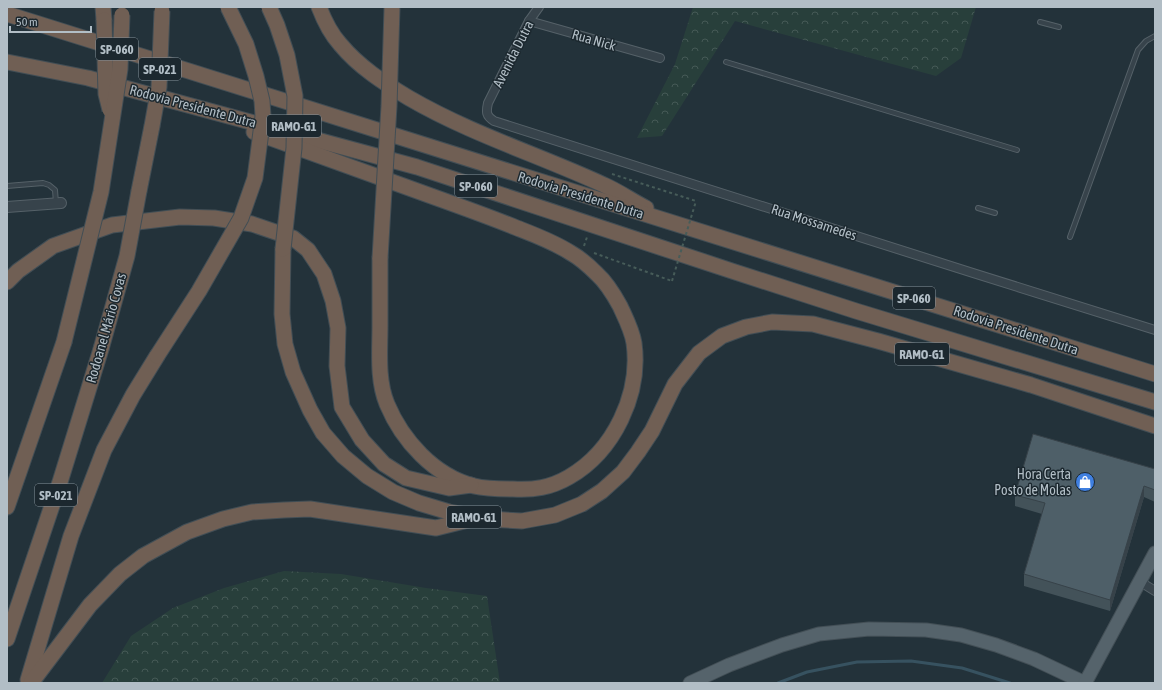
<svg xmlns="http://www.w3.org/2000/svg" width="1162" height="690" font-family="'Asap Condensed',sans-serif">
<defs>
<pattern id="forest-crowns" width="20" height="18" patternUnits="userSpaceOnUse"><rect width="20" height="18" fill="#283f3b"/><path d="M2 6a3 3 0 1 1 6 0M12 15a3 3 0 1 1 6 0" fill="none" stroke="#455956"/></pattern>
</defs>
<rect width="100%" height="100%" fill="#23323a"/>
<g fill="url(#forest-crowns)">
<polygon points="693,7 976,7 961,58 936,76 735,21 662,136 637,138 675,64"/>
<polygon points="284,571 341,574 426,588 487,596 500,683 102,683 131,636 173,608 224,588"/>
</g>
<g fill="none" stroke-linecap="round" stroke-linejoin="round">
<polyline stroke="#375260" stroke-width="3" points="778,683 807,672 857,662 911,661 962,668 1010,683"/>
<defs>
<g id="service">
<polyline points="1040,22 1059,27"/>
<polyline points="726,62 1017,150"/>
<polyline points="7,186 43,183 49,185 55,190 56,203"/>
<polyline points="978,208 995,213"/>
<polyline points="1070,237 1138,50 1146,41 1155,36"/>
</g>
<g id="minor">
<path d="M539 7 529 21 488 103C486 112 486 116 494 121L973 273 1155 330"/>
<polyline points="529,21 660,58"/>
<polyline points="1139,581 1155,591"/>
</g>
<polyline id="tertiary" points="7,207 61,203"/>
<g id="primary">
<polyline points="690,683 729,665 782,645 819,634 869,629 926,630 961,635 996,645 1034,659 1085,683"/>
<polyline points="1085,683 1155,553"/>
</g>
<g id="motorway">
<polyline points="103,7 104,20"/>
<path d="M319 7C324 20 330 33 340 44 359 67 384 83 409 98 471 134 539 155 604 185 618 191 632 201 646 208"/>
<polyline points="7,14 1155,374"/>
<polyline points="7,62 88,78 417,167 732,271 856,311 1155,402"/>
<path d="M254 132C314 154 374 175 434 197 462 207 490 217 517 228 535 235 554 242 571 253 580 258 590 267 597 274 607 283 614 295 620 306 625 317 632 330 634 343 641 394 614 451 569 477 550 488 534 490 513 489 499 489 486 489 474 486 434 476 402 440 387 404 377 380 380 351 380 326 380 303 380 281 380 258"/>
<polyline points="139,191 152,126"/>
<polyline points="283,249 282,314 285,344 293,372 310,410 323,433 343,456 367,476 393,492 419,503 449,512 489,519 522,521 555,515 582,504 602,491 623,472 638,452 652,431 675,384 699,353 722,336 746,327 772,322 813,324 878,341 1031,385 1155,426"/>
<polyline points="7,282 18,271 53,246 112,225 180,217 214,218 252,224 293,238 308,250 324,274 333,301 338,328 337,366 342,407 362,440 384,464 406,478 449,488 471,485"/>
<polyline points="7,507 64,342"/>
<polyline points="7,639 60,482 101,349"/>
<polyline points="28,680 71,536 104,450 133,395 157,356"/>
<polyline points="31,683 90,605 120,574 143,556 187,532 223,519 252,512 284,510 310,509 436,528 472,519"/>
</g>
</defs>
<use href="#service" stroke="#556168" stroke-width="6"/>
<use href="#minor" stroke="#556168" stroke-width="10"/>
<use href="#tertiary" stroke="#556168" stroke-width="12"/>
<use href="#primary" stroke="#434f56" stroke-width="15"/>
<use href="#motorway" stroke="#424e55" stroke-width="17"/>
<g stroke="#475c59" stroke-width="2" stroke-dasharray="3 3" stroke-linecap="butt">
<polyline points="612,174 696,201"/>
<polyline points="584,246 587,237"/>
<polyline points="594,253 672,281"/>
</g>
<use href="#service" stroke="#37434b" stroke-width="4"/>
<use href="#minor" stroke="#37434b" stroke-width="8"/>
<use href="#tertiary" stroke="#37434b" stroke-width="10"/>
<use href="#primary" stroke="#55636b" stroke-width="13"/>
<use href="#motorway" stroke="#705f54" stroke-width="15"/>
<defs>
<g id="motorway-bridge">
<polyline points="269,7 277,25 287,55 295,96 294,148 283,249"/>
<polyline points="104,20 106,94 110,110"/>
<polyline points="152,126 159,87 162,11"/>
<polyline points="380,258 389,106 392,8"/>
<polyline points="64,342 101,192 120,69 122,15"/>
<polyline points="101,349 127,256 139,191"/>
<polyline points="157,356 199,291 241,218 255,178 263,116 262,101 256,76 246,44 228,7"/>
</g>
</defs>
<use href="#motorway-bridge" stroke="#424e55" stroke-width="17" stroke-linecap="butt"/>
<polyline stroke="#475c59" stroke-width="2" stroke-dasharray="3 3" stroke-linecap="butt" points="672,281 696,201"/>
<use href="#motorway-bridge" stroke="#705f54" stroke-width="15"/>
</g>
<polygon fill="#435259" points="1155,469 1155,502 1144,497 1110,611 1024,586 1024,574 1042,514 1015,506 1015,495"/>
<polygon fill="#374249" points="1144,486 1144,497 1110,611 1110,600"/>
<polygon fill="#4e5f68" stroke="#374249" points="1033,434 1155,469 1155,490 1144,486 1110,600 1024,574 1045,503 1015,495"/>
<defs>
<symbol id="shop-disc" viewBox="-11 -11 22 22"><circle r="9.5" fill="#3f7fe0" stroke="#1c282f"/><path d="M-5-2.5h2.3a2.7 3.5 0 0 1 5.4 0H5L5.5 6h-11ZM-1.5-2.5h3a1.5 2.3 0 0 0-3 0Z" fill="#fff"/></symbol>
</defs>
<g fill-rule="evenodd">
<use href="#shop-disc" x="1074" y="471" width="22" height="22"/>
</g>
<g text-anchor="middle" stroke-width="3" stroke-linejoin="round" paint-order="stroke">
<g fill="#1c282f" stroke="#859199" stroke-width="1">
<rect x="96" y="38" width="42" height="22" rx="3"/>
<rect x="139" y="58" width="42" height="22" rx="3"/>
<rect x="267" y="115" width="54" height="22" rx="3"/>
<rect x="455" y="175" width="42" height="22" rx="3"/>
<rect x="893" y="287" width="42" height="22" rx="3"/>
<rect x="895" y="343" width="54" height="22" rx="3"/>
<rect x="35" y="484" width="42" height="22" rx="3"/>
<rect x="447" y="506" width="54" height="22" rx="3"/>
</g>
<g font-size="13" font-weight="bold" fill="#b2bec6">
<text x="117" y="54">SP-060</text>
<text x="160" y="74">SP-021</text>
<text x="294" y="131">RAMO-G1</text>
<text x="476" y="191">SP-060</text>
<text x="914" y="303">SP-060</text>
<text x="922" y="359">RAMO-G1</text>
<text x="56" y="500">SP-021</text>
<text x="474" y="522">RAMO-G1</text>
</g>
<g font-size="14" fill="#b2bec6" stroke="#1c282f">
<text transform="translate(594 40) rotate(16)" y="5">Rua Nick</text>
<text transform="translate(513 54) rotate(-63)" y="5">Avenida Dutra</text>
<text transform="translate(193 106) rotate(15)" y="5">Rodovia Presidente Dutra</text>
<text transform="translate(581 195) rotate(17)" y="5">Rodovia Presidente Dutra</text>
<text transform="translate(814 222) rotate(18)" y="5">Rua Mossamedes</text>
<text transform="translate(106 328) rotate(-74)" y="5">Rodoanel Mário Covas</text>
<text transform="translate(1016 330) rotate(18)" y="5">Rodovia Presidente Dutra</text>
</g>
<g font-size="14" fill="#b2bec6" stroke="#1c282f" text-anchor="end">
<text x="1071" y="479">Hora Certa<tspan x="1071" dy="16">Posto de Molas</tspan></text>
</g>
</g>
<rect width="1162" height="690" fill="none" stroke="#b2bec6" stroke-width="16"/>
<path d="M10 26v6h81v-6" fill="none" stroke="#b2bec6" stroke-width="2"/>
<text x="16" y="26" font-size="12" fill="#b2bec6" stroke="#1c282f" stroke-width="3" paint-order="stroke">50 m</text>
</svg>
